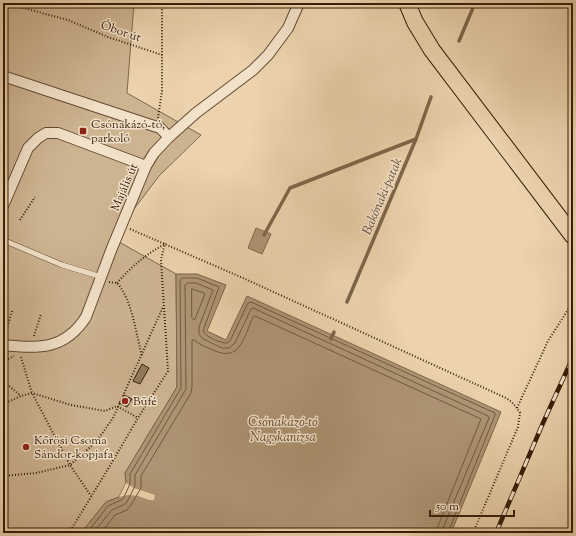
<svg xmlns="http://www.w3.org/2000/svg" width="576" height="536" font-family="'Sorts Mill Goudy',serif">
<rect width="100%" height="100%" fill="#ecd3ad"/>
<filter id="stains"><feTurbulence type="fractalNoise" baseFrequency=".005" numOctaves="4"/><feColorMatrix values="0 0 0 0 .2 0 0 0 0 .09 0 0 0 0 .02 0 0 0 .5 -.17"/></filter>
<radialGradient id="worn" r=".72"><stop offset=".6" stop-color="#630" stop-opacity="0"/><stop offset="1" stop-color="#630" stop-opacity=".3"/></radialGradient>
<polygon fill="#cdb491" stroke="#81684c" points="3,3 134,3 127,93 201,135 159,176 112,238 176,274 177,387 125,473 126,483 119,497 106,502 81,533 3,533"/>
<g fill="#ae9575" stroke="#7e6549">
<polygon points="256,228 271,234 262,254 248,248"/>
<polygon points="176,274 197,274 226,285 207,331 226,340 247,296 501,412 451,533 81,533 106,502 119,497 126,483 125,473 177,387"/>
</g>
<polygon fill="#ecd3ad" points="126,483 134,488 155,495 154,500 149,500 138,496 128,495 119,497"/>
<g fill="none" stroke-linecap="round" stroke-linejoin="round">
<g stroke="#72593e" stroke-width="1">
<polygon points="192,289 204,293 205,294 195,319 194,320 192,318"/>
<path d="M87 533 108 506 123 499 130 484V474L181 388 180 280 182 278H197L219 287 203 331C206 337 220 343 227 343L230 341 248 303 251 302 495 413V415L448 533"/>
<polyline points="93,533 112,510 123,505 127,502 135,486 135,475 186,389 185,285 187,283 196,283 213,290 199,327 199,334 203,339 222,348 229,348 235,343 251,309 253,308 488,416 489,418 443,528 443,533"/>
<path d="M101 533 115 515 127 510 131 505 141 488V476L191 393 192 387V340H194C200 345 206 347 213 350 240 363 244 337 253 317L255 316 481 419 438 526 437 533"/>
</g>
<g stroke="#7e6549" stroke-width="3.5">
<polyline points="459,41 475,3"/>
<polyline points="264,235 290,188 416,139"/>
<polyline points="347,302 416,139 431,97"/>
<polyline points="331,339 334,332"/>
</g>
</g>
<g fill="#947c5e" stroke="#351d08">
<polygon points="142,364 149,368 140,384 133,381"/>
<polygon points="124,395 132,399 127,407 119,403"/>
</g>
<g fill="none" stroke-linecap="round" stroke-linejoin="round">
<defs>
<polyline id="service" points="3,240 62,265 102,277"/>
<g id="minor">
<polyline points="3,76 160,128 169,137"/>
<polyline points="3,206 28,148 38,138 46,133 58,133 146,166"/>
<path d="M3 345C38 349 65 350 86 317L112 248 146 166 154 153 169 137 196 113 253 70 268 55 288 28 299 3"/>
</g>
<polyline id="primary" points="407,3 415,22 432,50 573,236"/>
</defs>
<use href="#service" stroke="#634a31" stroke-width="6"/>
<use href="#minor" stroke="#634a31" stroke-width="12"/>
<use href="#primary" stroke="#351d08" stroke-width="18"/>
<g stroke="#351d08" stroke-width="2" stroke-dasharray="1 2" stroke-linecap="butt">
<polyline points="5,3 68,20 108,37 162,55"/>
<polyline points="158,118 162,91 162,3"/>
<polyline points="20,220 35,197"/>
<path d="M130 229 243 278 506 398C512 402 516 406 520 413L518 427 473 533"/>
<path d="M109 282 117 283C132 299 136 334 142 356"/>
<path d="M117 283C131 267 146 254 165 244"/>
<polyline points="5,335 12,311"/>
<polyline points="34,336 41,314"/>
<polyline points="21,357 32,393 70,465 91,496"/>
<polyline points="3,362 14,356"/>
<polyline points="3,376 8,385 21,396"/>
<polyline points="3,404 21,396 32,393 71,405 105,411 117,406 138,418"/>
<polyline points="517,408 548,341 573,302"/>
<polyline points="3,476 36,473 70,465 96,442 113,418 163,307"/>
<polyline points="55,533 71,528"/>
<polyline points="69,533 111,464 138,418 168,371 161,260 165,243"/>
</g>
<use href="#service" stroke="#f3e2ca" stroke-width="5"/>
<use href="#minor" stroke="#f3e2ca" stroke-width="10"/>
<use href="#primary" stroke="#ecd3ad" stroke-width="16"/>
<defs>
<polyline id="rail" points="496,533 543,423 573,357"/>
</defs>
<use href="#rail" stroke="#351d08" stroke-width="4.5"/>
<use href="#rail" stroke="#f3e2ca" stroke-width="3" stroke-dasharray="9" stroke-linecap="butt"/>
</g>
<g fill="#8f2418" stroke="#f3e2ca" stroke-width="1.5">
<rect x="79" y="127" width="8" height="8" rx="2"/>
<circle cx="125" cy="401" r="4"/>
<circle cx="26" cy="447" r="4"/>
</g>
<g text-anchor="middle" stroke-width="3" stroke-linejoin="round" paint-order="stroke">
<g font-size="12" fill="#351d08" stroke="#f3e2ca">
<text transform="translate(121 31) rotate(19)" y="4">Óbor út</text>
<text transform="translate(124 187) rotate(-67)" y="4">Majális út</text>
</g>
<g font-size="12" fill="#351d08" stroke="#f3e2ca" text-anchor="start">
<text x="91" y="128">Csónakázó-tó,<tspan x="91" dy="14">parkoló</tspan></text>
<text x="133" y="405">Büfé</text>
<text x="34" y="444">Kőrösi Csoma<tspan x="34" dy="14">Sándor-kopjafa</tspan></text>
</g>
<g font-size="13" font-style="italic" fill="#5f472e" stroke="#f3e2ca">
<text transform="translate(381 196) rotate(-67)" y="5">Bakónaki-patak</text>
<text x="283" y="426">Csónakázó-tó<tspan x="283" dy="15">Nagykanizsa</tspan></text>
</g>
</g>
<rect width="576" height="536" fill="none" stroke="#ecd3ad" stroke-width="16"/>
<rect x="4" y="4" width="568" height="528" fill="none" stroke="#351d08" stroke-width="2"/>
<rect x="8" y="8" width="560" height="520" fill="none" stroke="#351d08"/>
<path d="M430 510v6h84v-6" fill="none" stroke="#351d08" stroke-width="2"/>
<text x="436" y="510" font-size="12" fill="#351d08" stroke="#f3e2ca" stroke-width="3" paint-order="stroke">50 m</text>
<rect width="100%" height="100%" filter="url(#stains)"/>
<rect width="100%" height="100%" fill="url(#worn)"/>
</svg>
